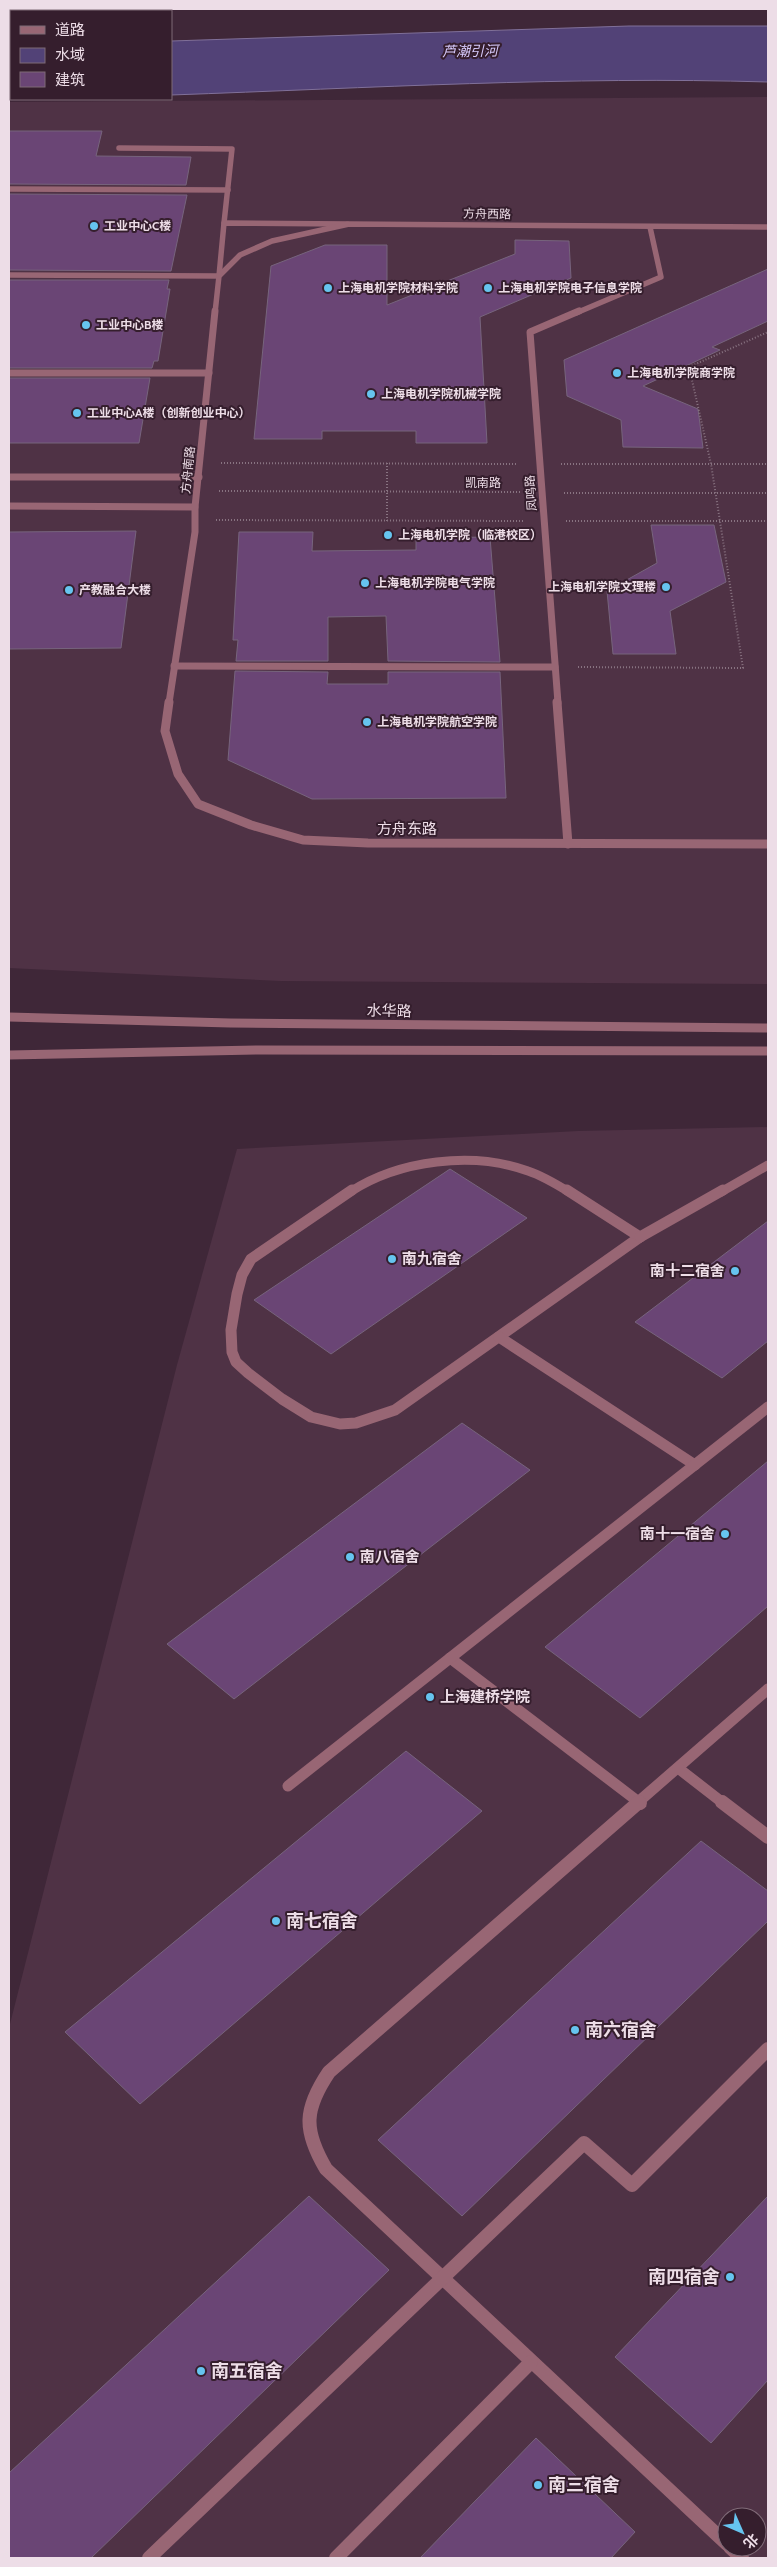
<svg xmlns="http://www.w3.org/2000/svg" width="777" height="2567" font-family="Cabin,'Noto Sans SC',sans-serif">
<rect width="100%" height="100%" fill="#3f2738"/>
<g fill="#4f3245" fill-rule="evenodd">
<polygon points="768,97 768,984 281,981 9,968 9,102"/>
<path d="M768 1127V2558H9V2028L177 1365 237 1149 578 1131ZM727 2517H757V2547H727Z"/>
</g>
<path fill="#524277" stroke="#807099" d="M629 26H768V82C569 76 370 88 171 95V41Z"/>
<g fill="#6a4575" stroke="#77647d">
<polygon points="9,131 102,131 96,156 191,157 186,185 9,184"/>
<polygon points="9,194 187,195 171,271 9,270"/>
<polygon points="515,240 569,241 571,278 480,317 487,443 416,443 416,431 322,431 322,439 254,439 271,266 325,245 387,245 387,305 515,254"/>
<polygon points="768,269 768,321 712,347 720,350 643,386 698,409 703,448 623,447 621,420 567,396 564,360"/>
<polygon points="9,280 169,280 167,289 170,289 158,361 154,361 152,368 9,368"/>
<polygon points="9,378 150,378 139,443 9,443"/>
<polygon points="651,525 714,525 726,582 670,611 676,654 613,654 607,591 657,563"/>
<polygon points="136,531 121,648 9,649 9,532"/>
<polygon points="239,532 313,532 312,551 416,550 416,538 490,537 500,662 388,661 386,616 328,617 328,661 236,661 238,640 233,640"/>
<polygon points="235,671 328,672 327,684 388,684 388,672 500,672 506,798 312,799 228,760"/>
<polygon points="450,1169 527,1218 331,1354 254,1300"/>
<polygon points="768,1221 768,1341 722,1378 635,1322"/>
<polygon points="462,1423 530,1470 234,1699 167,1644"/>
<polygon points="768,1461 768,1606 640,1718 545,1647"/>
<polygon points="406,1751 482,1811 140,2104 65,2032"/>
<polygon points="701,1841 768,1891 768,1921 462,2216 378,2140"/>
<polygon points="309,2196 389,2270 91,2558 9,2558 9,2473"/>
<polygon points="768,2196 768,2380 711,2443 615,2357"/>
<polygon points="536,2438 635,2532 611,2558 420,2558"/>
</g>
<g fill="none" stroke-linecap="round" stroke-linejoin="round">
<g stroke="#887381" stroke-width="2" stroke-dasharray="1 2" stroke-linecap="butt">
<polyline points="221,463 518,464"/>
<polyline points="387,463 387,521"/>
<polyline points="561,464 768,464"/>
<polyline points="219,491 520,492"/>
<polyline points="564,493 768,493"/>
<polyline points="216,520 523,521"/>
<polyline points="566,521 768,521"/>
<polyline points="578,667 743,668 711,464 689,367 768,332"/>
</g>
<g stroke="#986674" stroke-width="5.5">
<polyline points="119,148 232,149 224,223"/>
<polyline points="9,189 228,190"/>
<polyline points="9,275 219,276 224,223 347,224"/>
<polyline points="576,313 661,277 650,227"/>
</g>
<g stroke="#986674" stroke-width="7">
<polyline points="9,373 209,373"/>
<polyline points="174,666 555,667"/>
<polyline points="558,703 530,332 579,311"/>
</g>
<g stroke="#986674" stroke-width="9">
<polyline points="557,702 568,844"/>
<path d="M350 1192C399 1160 473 1151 528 1171 543 1176 556 1184 569 1192"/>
<polyline points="721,1192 768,1165"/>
</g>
<g stroke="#986674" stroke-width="11">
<polyline points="352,1190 251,1259 242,1275 237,1294 231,1330 232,1352 236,1362 248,1373 282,1399 311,1417 340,1424 356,1423 395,1410 640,1237"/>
<polyline points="567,1190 640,1237"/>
<polyline points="640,1237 723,1190"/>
<polyline points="499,1337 695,1465"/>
<polyline points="450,1658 640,1803"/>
<polyline points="288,1786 768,1407"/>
<polyline points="637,1803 768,1689"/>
</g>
<g stroke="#986674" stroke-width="14">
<polyline points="638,1802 640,1803"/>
<path d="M639 1802 329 2072C304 2109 303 2130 326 2169L727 2544"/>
<polyline points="730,2547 742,2558"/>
<polyline points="149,2558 584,2143 632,2185 768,2049"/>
<polyline points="336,2558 531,2362"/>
</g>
<polyline stroke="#986674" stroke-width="5.5" points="215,313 219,276 240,255 272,241 349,224 768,227"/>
<g stroke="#986674" stroke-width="7">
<polyline points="9,477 199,477"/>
<polyline points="9,506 195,507"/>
<polyline points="169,703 195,532 195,507 215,311"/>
</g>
<g stroke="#986674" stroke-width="9">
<polyline points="169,702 165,731 178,774 198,804 251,825 303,840 368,843 768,844"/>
<polyline points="9,1017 230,1023 768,1028"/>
<polyline points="9,1055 258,1050 768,1051"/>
</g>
<polyline stroke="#986674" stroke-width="11" points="678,1768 723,1803"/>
<polyline stroke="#986674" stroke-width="14" points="722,1802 768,1837"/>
</g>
<g fill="#66c4ef" stroke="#351e2d" stroke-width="2">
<circle cx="94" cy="226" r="5"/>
<circle cx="328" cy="288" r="5"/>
<circle cx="488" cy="288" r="5"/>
<circle cx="86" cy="325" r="5"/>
<circle cx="617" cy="373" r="5"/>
<circle cx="371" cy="394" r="5"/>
<circle cx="77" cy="413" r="5"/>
<circle cx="388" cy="535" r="5"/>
<circle cx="365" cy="583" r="5"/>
<circle cx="666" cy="587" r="5"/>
<circle cx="69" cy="590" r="5"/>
<circle cx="367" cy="722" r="5"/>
<circle cx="392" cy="1259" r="5"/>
<circle cx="735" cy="1271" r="5"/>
<circle cx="725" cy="1534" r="5"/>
<circle cx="350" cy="1557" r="5"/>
<circle cx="430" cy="1697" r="5"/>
<circle cx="276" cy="1921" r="5"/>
<circle cx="575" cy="2030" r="5"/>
<circle cx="730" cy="2277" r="5"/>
<circle cx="201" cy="2371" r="5"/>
<circle cx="538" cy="2485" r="5"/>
</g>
<g text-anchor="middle" stroke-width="4" stroke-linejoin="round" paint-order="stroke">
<g font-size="12" fill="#eddde7" stroke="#351e2d">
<text transform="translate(487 214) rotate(1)" y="4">方舟西路</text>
<text transform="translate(188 470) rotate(-84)" y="4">方舟南路</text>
<text x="483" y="487">凯南路</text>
<text transform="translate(531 493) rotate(-94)" y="4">凤鸣路</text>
</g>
<g font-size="12" font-weight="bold" fill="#eddde7" stroke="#351e2d" text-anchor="start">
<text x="104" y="230">工业中心C楼</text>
<text x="338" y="292">上海电机学院材料学院</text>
<text x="498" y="292">上海电机学院电子信息学院</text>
<text x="96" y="329">工业中心B楼</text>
<text x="627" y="377">上海电机学院商学院</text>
<text x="381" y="398">上海电机学院机械学院</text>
<text x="87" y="417">工业中心A楼（创新创业中心）</text>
<text x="398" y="539">上海电机学院（临港校区）</text>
<text x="375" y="587">上海电机学院电气学院</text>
<text x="656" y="591" text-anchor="end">上海电机学院文理楼</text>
<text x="79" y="594">产教融合大楼</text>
<text x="377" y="726">上海电机学院航空学院</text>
</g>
<g font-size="14" font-style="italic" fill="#d8ccfe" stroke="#351e2d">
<text transform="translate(470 51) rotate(-1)" y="5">芦潮引河</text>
</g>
<g font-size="15" fill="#eddde7" stroke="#351e2d">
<text x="407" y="834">方舟东路</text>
<text transform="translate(389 1011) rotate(1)" y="5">水华路</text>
</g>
<g font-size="15" font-weight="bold" fill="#eddde7" stroke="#351e2d" text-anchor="start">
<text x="402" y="1264">南九宿舍</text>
<text x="725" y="1276" text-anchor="end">南十二宿舍</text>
<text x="715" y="1539" text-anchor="end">南十一宿舍</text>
<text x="360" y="1562">南八宿舍</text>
<text x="440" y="1702">上海建桥学院</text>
</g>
<g font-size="18" font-weight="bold" fill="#eddde7" stroke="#351e2d" text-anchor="start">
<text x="286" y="1927">南七宿舍</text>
<text x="585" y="2036">南六宿舍</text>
<text x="720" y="2283" text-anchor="end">南四宿舍</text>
<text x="211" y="2377">南五宿舍</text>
<text x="548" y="2491">南三宿舍</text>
</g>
</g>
<rect width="777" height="2567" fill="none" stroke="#eddde7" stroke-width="20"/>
<rect x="10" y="10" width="162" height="90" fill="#351e2d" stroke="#7f6a77"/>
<rect x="20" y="26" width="25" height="8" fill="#986674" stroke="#7f6a77"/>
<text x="55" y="35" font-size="15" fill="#eddde7">道路</text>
<rect x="20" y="48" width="25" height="15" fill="#524277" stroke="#7f6a77"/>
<text x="55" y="60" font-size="15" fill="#eddde7">水域</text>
<rect x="20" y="72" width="25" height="15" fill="#6a4575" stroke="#7f6a77"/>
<text x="55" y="85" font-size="15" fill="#eddde7">建筑</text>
<g transform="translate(742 2532) rotate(135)"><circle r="24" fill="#351e2d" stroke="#7f6a77"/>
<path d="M0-4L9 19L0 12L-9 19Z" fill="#66c4ef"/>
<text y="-8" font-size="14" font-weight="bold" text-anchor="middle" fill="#eddde7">北</text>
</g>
</svg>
